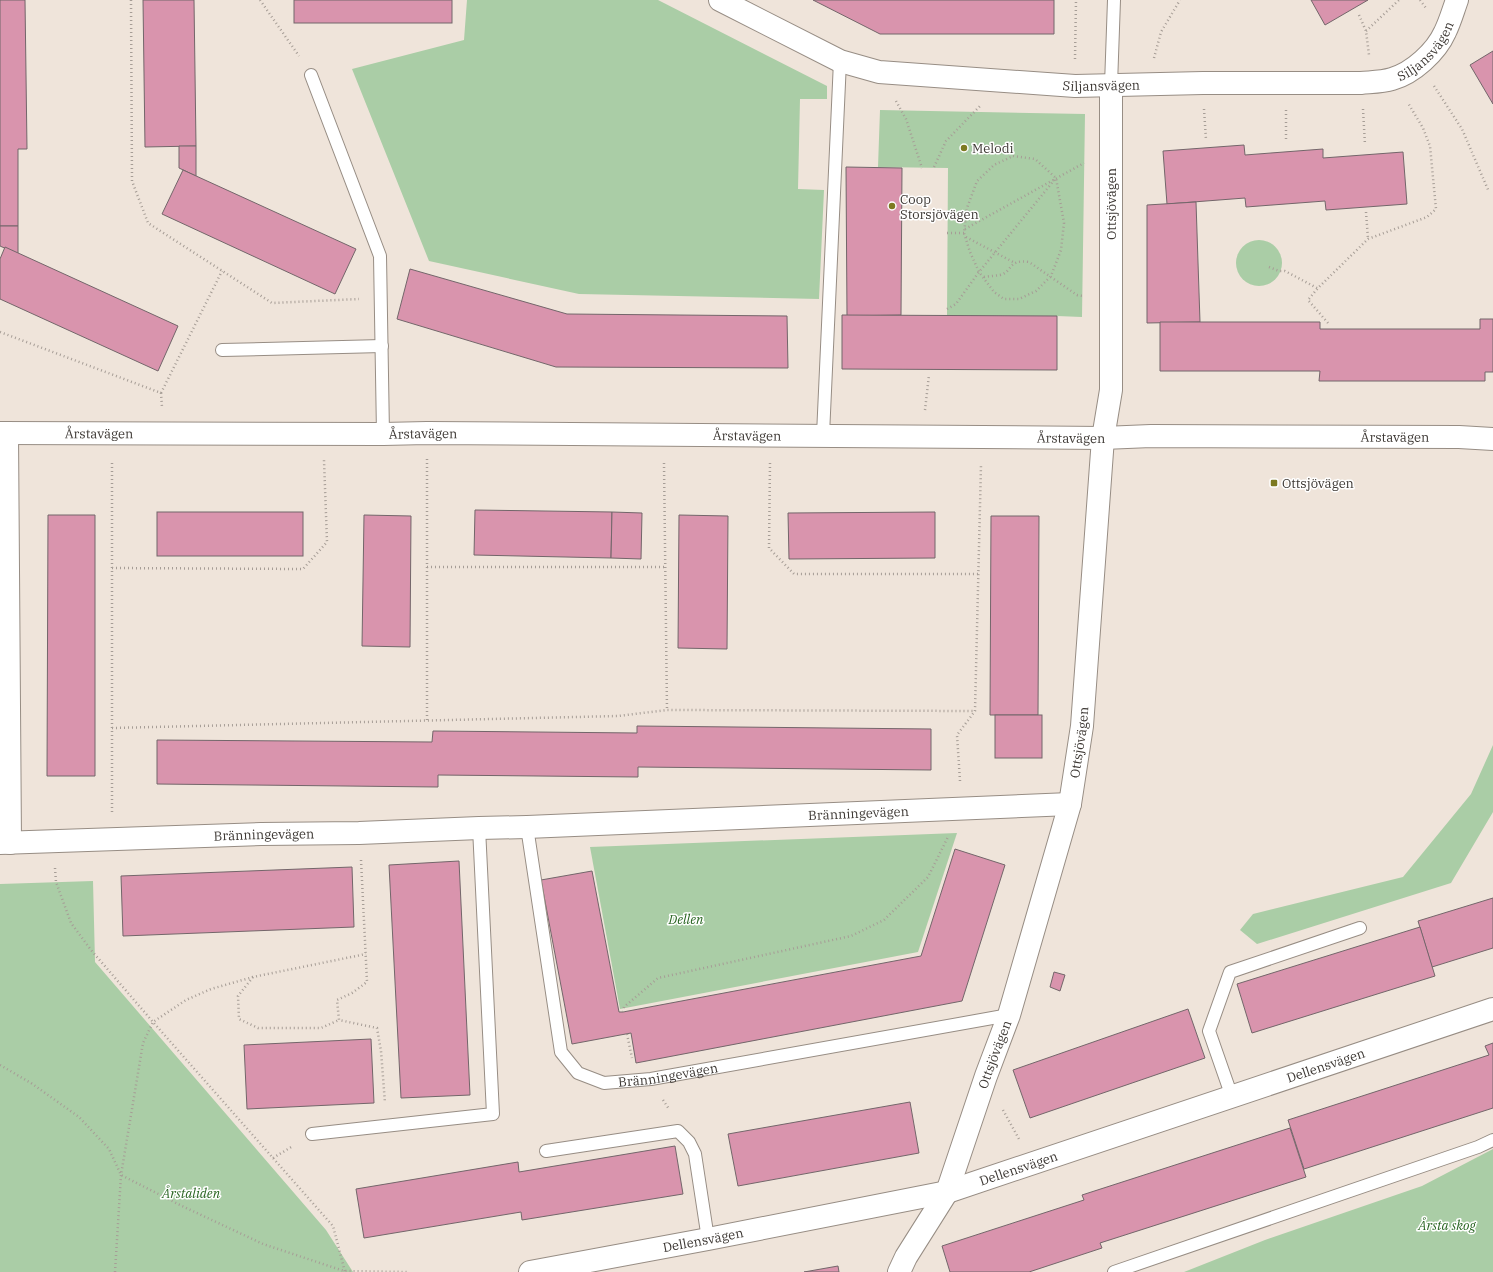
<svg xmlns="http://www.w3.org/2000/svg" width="1493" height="1272" font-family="'IBM Plex Serif',serif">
<rect width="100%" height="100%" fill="#efe4da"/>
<g fill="#aacda6">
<polygon points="467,0 658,0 827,86 827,99 800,99 798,189 824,190 819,299 579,294 429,261 352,69 464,40"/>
<polygon points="880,110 1085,114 1082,317 1057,316 947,316 948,168 878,167"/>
<circle cx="1259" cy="263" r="23"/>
<polygon points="1493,745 1493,812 1451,883 1257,944 1240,930 1253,914 1403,877 1471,794"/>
<polygon points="957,833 918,952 620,1009 590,847"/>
<polygon points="93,881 95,962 326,1230 353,1272 0,1272 0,884"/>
<polygon points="1493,1149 1493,1272 1184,1272 1265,1240 1422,1186"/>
</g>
<g fill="#d994ad" stroke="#73666a">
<polygon points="0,0 25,0 27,149 18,149 18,226 0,226"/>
<polygon points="143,0 194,0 196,146 145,147"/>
<rect x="294" y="0" width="158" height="23"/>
<polygon points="813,0 1054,0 1054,34 880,34"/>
<polygon points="1311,0 1368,0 1325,25"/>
<polygon points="1493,51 1493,104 1470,65"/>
<polygon points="1244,145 1245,155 1323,149 1323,158 1403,152 1407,204 1326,210 1325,201 1246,207 1245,198 1167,204 1163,151"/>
<polygon points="179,146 196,146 196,176 179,168"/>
<polygon points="846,167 902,168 901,315 847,316"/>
<polygon points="183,170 356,249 335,294 162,214"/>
<polygon points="1196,202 1200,322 1147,323 1147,205"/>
<polygon points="0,226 18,226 18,254 0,246"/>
<polygon points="5,247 178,326 158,371 0,299 0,259"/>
<polygon points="410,269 567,314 787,316 788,368 556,367 397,319"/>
<polygon points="842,315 1057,316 1057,370 842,369"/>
<polygon points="1480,319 1493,319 1493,372 1485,372 1485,381 1319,381 1320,371 1160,371 1160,322 1320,322 1320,329 1480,329"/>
<polygon points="475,510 612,512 611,558 474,555"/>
<rect x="157" y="512" width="146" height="44"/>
<polygon points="612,512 642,513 641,559 611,558"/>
<polygon points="935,512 935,558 789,559 788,513"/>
<polygon points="48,515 95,515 95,776 47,776"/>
<polygon points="364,515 411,516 410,647 362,646"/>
<polygon points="679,515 728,516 727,649 678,648"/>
<polygon points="991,516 1039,516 1038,715 990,715"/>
<rect x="995" y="715" width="47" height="43"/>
<polygon points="637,726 931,729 931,770 638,767 638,777 438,775 438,787 157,784 157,740 432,742 433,731 637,733"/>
<polygon points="955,849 1005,865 962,1001 636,1063 631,1033 572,1044 541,880 592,871 619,1012 623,1012 921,956"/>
<polygon points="459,861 470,1095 401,1098 389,865"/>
<polygon points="352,867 354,927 123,936 121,876"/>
<polygon points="1493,898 1493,948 1432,967 1418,921"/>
<polygon points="1420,927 1435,976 1252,1033 1237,984"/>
<polygon points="1054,972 1065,975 1060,991 1050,987"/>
<polygon points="1188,1009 1205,1058 1030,1118 1013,1070"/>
<polygon points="371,1039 374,1103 247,1109 244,1045"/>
<polygon points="1493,1043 1493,1108 1304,1169 1288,1120 1489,1055 1485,1046"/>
<polygon points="910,1102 919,1153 738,1186 728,1134"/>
<polygon points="1290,1128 1306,1177 1100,1243 1102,1248 1029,1272 950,1272 942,1246 1084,1200 1082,1195"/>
<polygon points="675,1146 683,1194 522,1220 521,1212 364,1238 356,1189 518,1162 519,1172"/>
<polygon points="838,1266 839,1272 804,1272"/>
</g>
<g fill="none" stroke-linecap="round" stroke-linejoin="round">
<defs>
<g id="lane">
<polyline points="311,75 380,256 383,434"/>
<polyline points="1111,85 1114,0"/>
<polyline points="222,350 382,346"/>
<polyline points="823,435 840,61"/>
<path id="s1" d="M527 827 561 1052 578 1073 604 1083 651 1079 1009 1015"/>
<polyline points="1232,1097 1209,1031 1230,972 1360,928"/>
<polyline points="312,1134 493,1114 479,828"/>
<polyline points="546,1151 678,1131 689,1142 695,1154 708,1239"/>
<polyline points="1114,1272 1478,1147 1493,1140"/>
</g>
<g id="street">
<path id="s2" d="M720 0 840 61 879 72 1075 86 1203 83H1361C1371 82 1382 82 1392 79 1413 73 1436 52 1445 32 1450 22 1453 11 1457 0"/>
<path id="s3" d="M0 433 383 434 427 433 1103 438 1151 436 1459 437 1493 439"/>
<polyline points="7,434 10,843"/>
<path id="s4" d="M0 843 261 834 359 833 479 828 527 827 1070 804"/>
<path id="s5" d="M530 1272 708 1239 947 1192 1493 1009"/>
<path id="s6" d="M899 1272 906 1257 947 1192 986 1076 1009 1015 1070 804 1082 726 1103 438 1111 390V85"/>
</g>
</defs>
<use href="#lane" stroke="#978d84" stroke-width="14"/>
<use href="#street" stroke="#978d84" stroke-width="24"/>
<g stroke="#a69d96" stroke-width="2.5" stroke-dasharray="1 3" stroke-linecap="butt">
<polyline points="131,0 132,181 148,223 272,303 359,299"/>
<polyline points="260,0 299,56"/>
<polyline points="1420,0 1426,8"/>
<polyline points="1359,15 1366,31 1369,55"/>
<polyline points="1366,31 1399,0"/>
<polyline points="1154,58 1161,32 1180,0"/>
<polyline points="1075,59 1076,0"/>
<polyline points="1434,86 1462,129 1489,192"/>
<polyline points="896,101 906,119 922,168"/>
<polyline points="1204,109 1206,140"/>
<polyline points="1363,109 1365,145"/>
<polyline points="1286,110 1286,141"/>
<polygon points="1013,156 1035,159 1056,178 1064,223 1061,250 1051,276 1036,291 1019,299 1004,299 994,292 979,272 970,252 964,233 967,208 977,181 994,165"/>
<polyline points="934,167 946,141 980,106"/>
<polyline points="1366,212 1368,239"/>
<polyline points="965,229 1084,163"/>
<polyline points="947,233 964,233"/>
<polyline points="966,237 1015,263"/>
<polyline points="1269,267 1279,271 1285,271 1317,288"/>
<path d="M984 277C989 276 995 276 1000 275 1013 272 1007 259 1029 262L1077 295 1083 296"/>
<polyline points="947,309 956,304 979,272 1056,178"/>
<polyline points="1328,323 1308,300 1318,288 1368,239 1427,217 1436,209 1430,146 1423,128 1408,103"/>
<polyline points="0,332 161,393 162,407"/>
<polyline points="161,393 222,271"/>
<polyline points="925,410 929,375"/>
<polyline points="427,459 427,720"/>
<polyline points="664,463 667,710"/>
<polyline points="770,463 769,548 794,574 978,574"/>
<polyline points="427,567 665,567"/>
<polyline points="112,568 303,569 327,542 324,460"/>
<polyline points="112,728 618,716 667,710 975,711"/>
<polyline points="960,781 957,735 975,711 981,465"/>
<polyline points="112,812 112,461"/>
<polyline points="361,860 367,982 352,993 337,1000 339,1020 377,1028 381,1051 385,1103"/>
<polyline points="55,868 56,882 71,923 91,950 153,1022 333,1226 345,1272"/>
<polyline points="253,977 238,996 239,1019 258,1028 321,1028 339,1020"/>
<polyline points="623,1012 624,1007 658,978 851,936 884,920 928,877 948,837"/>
<polyline points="627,1034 632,1058"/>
<polyline points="0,1065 31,1083 79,1117 109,1149 121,1175 182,1206 263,1244 344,1271 409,1272"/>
<polyline points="663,1100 669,1109"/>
<polyline points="1003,1110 1019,1139"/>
<polyline points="273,1158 293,1146"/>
<polyline points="115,1272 121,1175 143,1043 153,1022 186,1000 211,989 253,977 366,954"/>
</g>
<use href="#lane" stroke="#fff" stroke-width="12"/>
<use href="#street" stroke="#fff" stroke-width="22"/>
</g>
<g fill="#7d7a21" stroke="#fff" stroke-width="1.5">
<circle cx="964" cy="148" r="4"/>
<circle cx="892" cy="206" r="4"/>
<rect x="1270" y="479" width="8" height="8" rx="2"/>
</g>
<g text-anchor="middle" stroke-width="3" stroke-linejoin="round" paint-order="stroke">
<g font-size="13" fill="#3d3834" stroke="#fff">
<text dy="5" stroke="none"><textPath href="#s2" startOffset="734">Siljansvägen</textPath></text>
<text dy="5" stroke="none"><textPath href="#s2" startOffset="398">Siljansvägen</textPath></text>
<text transform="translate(1111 204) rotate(-90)" y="5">Ottsjövägen</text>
<text dy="5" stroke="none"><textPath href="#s3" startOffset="99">Årstavägen</textPath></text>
<text dy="5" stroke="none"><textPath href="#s3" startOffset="423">Årstavägen</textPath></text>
<text dy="5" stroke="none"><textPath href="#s3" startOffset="747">Årstavägen</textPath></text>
<text dy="5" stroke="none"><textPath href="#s3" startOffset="1071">Årstavägen</textPath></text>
<text dy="5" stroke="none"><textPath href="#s3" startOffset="1395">Årstavägen</textPath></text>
<text dy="5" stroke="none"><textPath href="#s6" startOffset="563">Ottsjövägen</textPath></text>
<text dy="5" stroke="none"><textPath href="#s4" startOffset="859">Bränningevägen</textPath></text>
<text dy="5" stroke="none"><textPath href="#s4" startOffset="264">Bränningevägen</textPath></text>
<text dy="5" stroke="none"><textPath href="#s6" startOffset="239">Ottsjövägen</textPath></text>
<text dy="5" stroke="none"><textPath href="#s5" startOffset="824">Dellensvägen</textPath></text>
<text dy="5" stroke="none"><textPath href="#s1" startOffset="347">Bränningevägen</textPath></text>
<text dy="5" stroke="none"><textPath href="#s5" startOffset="500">Dellensvägen</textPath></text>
<text dy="5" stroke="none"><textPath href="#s5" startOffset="176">Dellensvägen</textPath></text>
</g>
<g font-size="13" fill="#3d3834" stroke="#fff" text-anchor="start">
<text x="972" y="153">Melodi</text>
<text x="900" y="204">Coop<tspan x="900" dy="15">Storsjövägen</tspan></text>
<text x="1282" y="488">Ottsjövägen</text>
</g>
<g font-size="13" font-style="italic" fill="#26631f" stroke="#fff">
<text x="686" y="924">Dellen</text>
<text x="191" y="1198">Årstaliden</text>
<text x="1447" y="1230">Årsta skog</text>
</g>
</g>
</svg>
